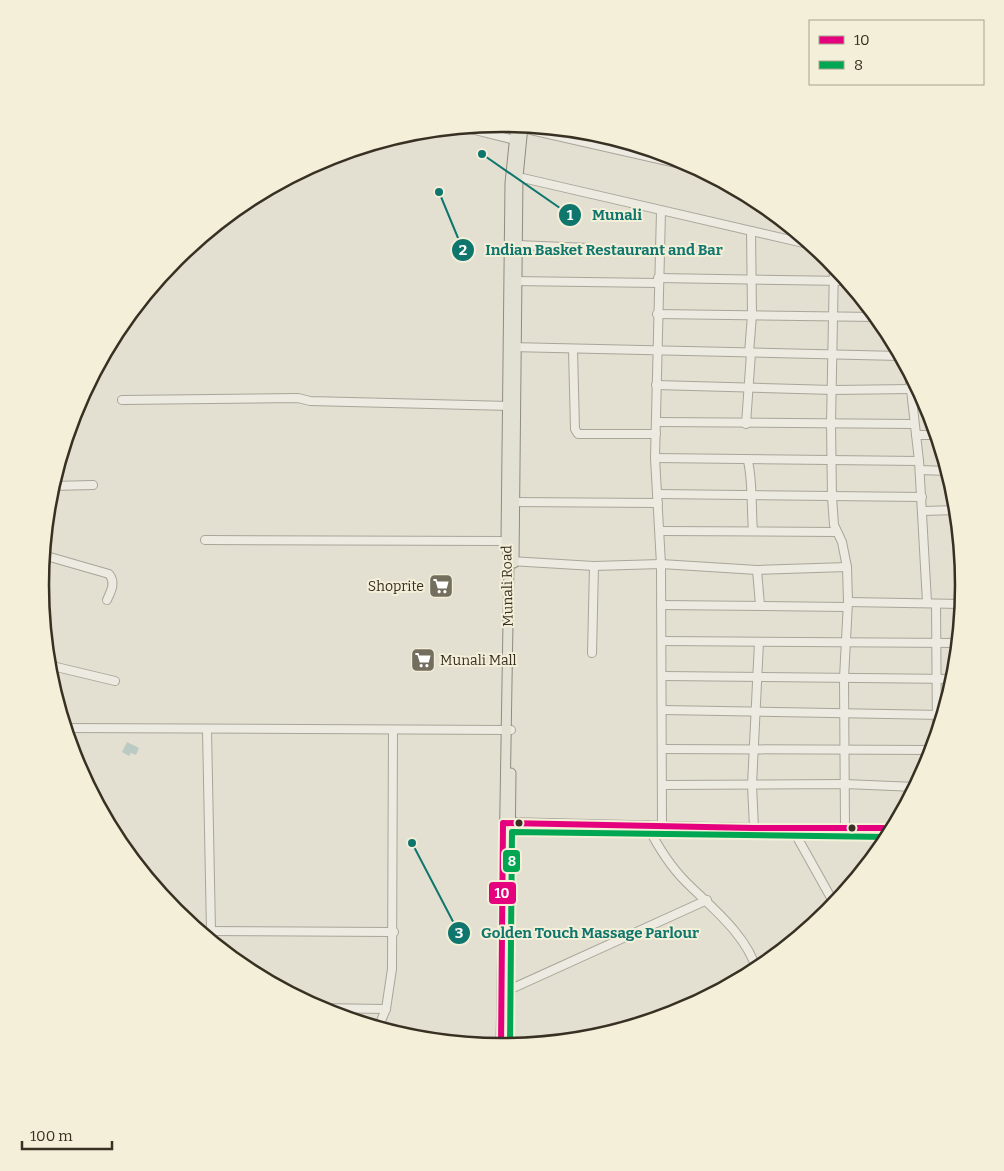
<svg xmlns="http://www.w3.org/2000/svg" width="1004" height="1171" font-family="Bitter,serif">
<rect width="100%" height="100%" fill="#e3e0d1"/>
<polygon fill="#bbcac3" points="127,742 139,748 136,755 131,753 129,756 122,752"/>
<g fill="none" stroke-linecap="round" stroke-linejoin="round">
<defs>
<g id="minor">
<polyline points="522,128 694,167"/>
<polyline points="446,129 471,129 519,141"/>
<polyline points="514,176 812,245"/>
<polyline points="661,211 655,458 661,564 662,826"/>
<polyline points="517,245 589,248"/>
<polyline points="834,265 831,424 832,497 834,525 842,542 847,567 848,602 844,678 845,828"/>
<polyline points="658,278 847,281"/>
<polyline points="512,281 658,283"/>
<polyline points="657,314 876,317"/>
<polyline points="510,347 900,356"/>
<polyline points="573,350 575,429 578,434 656,434"/>
<polyline points="749,353 752,315 751,231"/>
<polyline points="909,372 919,461 927,602"/>
<polyline points="656,385 833,390 911,389"/>
<polyline points="912,399 924,399"/>
<polyline points="122,400 298,398 310,401 513,406"/>
<polyline points="656,422 914,424"/>
<polyline points="746,424 751,353"/>
<polyline points="916,435 937,435"/>
<polyline points="655,458 919,461"/>
<path d="M748 461C753 484 751 507 753 531"/>
<polyline points="920,470 948,471"/>
<polyline points="52,486 93,485"/>
<polyline points="657,494 922,497"/>
<polyline points="510,502 658,503"/>
<polyline points="923,511 957,510"/>
<polyline points="660,531 836,532"/>
<polyline points="205,540 506,541"/>
<path d="M43 555 109 574C116 583 111 591 107 600"/>
<polyline points="510,561 594,566 661,564 757,570 847,567"/>
<polyline points="757,570 760,605"/>
<polyline points="848,602 962,604"/>
<polyline points="936,604 937,737"/>
<polyline points="661,605 847,607"/>
<polyline points="662,641 958,643"/>
<polyline points="592,653 594,566"/>
<polyline points="48,665 115,681"/>
<polyline points="663,676 954,679"/>
<polyline points="663,710 943,715"/>
<polyline points="65,728 511,730"/>
<polyline points="207,730 211,931"/>
<polyline points="662,749 932,750"/>
<polyline points="662,785 845,784 916,787"/>
<polyline points="506,822 754,828 894,828"/>
<path d="M647 825C657 845 670 866 686 882 711 907 747 935 757 971"/>
<polyline points="754,828 752,785 759,642"/>
<polyline points="792,828 835,905"/>
<polyline points="198,931 394,932"/>
<polyline points="502,993 707,900"/>
<polyline points="317,1008 386,1009"/>
<polyline points="378,1028 386,1009 392,969 393,731"/>
</g>
<g id="major">
<polyline points="514,563 518,177 523,126"/>
<polyline points="509,943 511,773"/>
<polyline points="501,1047 509,561 506,541 510,183 516,125"/>
</g>
</defs>
<use href="#minor" stroke="#a9a599" stroke-width="10"/>
<use href="#major" stroke="#8f8b80" stroke-width="11"/>
<use href="#minor" stroke="#eceae1" stroke-width="8"/>
<use href="#major" stroke="#e3e1d4" stroke-width="9"/>
<defs>
<polyline id="bus-1" points="501,1047 503,823 754,828 894,828"/>
<polyline id="bus-2" points="510,1047 512,832 889,837"/>
</defs>
<use href="#bus-1" stroke="#f3efd8" stroke-width="10"/>
<use href="#bus-2" stroke="#f3efd8" stroke-width="10"/>
<use href="#bus-1" stroke="#e5007d" stroke-width="6"/>
<use href="#bus-2" stroke="#00a651" stroke-width="6"/>
</g>
<defs>
<symbol id="supermarket-square" viewBox="-11 -11 22 22"><rect x="-9" y="-9" width="18" height="18" rx="4" fill="#746e5f" stroke="#f3efd8"/><path d="M-6-5.5h2.5l.6 2H6L4.5 2H-2.5L-4.4-4H-6ZM-1.5 3.2a1.3 1.3 0 1 0 .1 0ZM3 3.2a1.3 1.3 0 1 0 .1 0Z" fill="#fff"/></symbol>
</defs>
<g fill-rule="evenodd">
<use href="#supermarket-square" x="427" y="572" width="28" height="28"/>
<use href="#supermarket-square" x="409" y="646" width="28" height="28"/>
</g>
<g fill="#383022" stroke="#f3efd8" stroke-width="2">
<circle cx="519" cy="823" r="4.5"/>
<circle cx="852" cy="828" r="4.5"/>
</g>
<g text-anchor="middle" stroke-width="4" stroke-linejoin="round" paint-order="stroke">
<g font-size="14" fill="#383022" stroke="#f3efd8" text-anchor="end">
<text x="424" y="591">Shoprite</text>
<text x="440" y="665" text-anchor="start">Munali Mall</text>
</g>
<g font-size="14" fill="#383022" stroke="#f3efd8">
<text transform="translate(507 586) rotate(-91)" y="5">Munali Road</text>
</g>
</g>
<path d="M0 0H1004V1171H0ZM49 585a453 453 0 1 1 906 0a453 453 0 1 1-906 0Z" fill="#f3efd8" fill-rule="evenodd"/>
<path fill="none" stroke="#383022" stroke-width="2.5" d="M49 585a453 453 0 1 1 906 0a453 453 0 1 1-906 0Z"/>
<path fill="none" stroke="#0f766e" stroke-width="2" d="M482 154L570 215M439 192L463 250M412 843L459 933"/>
<g fill="#0f766e" stroke="#f3efd8" stroke-width="2">
<circle cx="482" cy="154" r="5"/>
<circle cx="439" cy="192" r="5"/>
<circle cx="412" cy="843" r="5"/>
<circle cx="570" cy="215" r="12"/>
<circle cx="463" cy="250" r="12"/>
<circle cx="459" cy="933" r="12"/>
</g>
<g font-size="15" text-anchor="middle" font-weight="bold" fill="#fff">
<text x="570" y="220">1</text>
<text x="463" y="255">2</text>
<text x="459" y="938">3</text>
</g>
<g font-size="15" text-anchor="middle" font-weight="bold" fill="#0f766e" stroke="#f3efd8" stroke-width="4" stroke-linejoin="round" paint-order="stroke">
<text x="617" y="220">Munali</text>
<text x="604" y="255">Indian Basket Restaurant and Bar</text>
<text x="590" y="938">Golden Touch Massage Parlour</text>
</g>
<g stroke="#f3efd8" stroke-width="2">
<rect x="502" y="849" width="19" height="24" rx="5" fill="#00a651"/>
<rect x="488" y="881" width="29" height="24" rx="5" fill="#e5007d"/>
</g>
<g font-size="14" text-anchor="middle" font-weight="bold" fill="#fff">
<text x="512" y="866">8</text>
<text x="502" y="898">10</text>
</g>
<rect x="809" y="20" width="175" height="65" fill="#f3efd8" stroke="#a8a38f"/>
<rect x="819" y="36" width="25" height="8" fill="#e5007d" stroke="#a8a38f"/>
<text x="854" y="45" font-size="15" fill="#383022">10</text>
<rect x="819" y="61" width="25" height="8" fill="#00a651" stroke="#a8a38f"/>
<text x="854" y="70" font-size="15" fill="#383022">8</text>
<path d="M22 1141v8h90v-8" fill="none" stroke="#383022" stroke-width="2.5"/>
<text x="30" y="1141" font-size="15" fill="#383022" stroke="#f3efd8" stroke-width="4" paint-order="stroke">100 m</text>
</svg>
